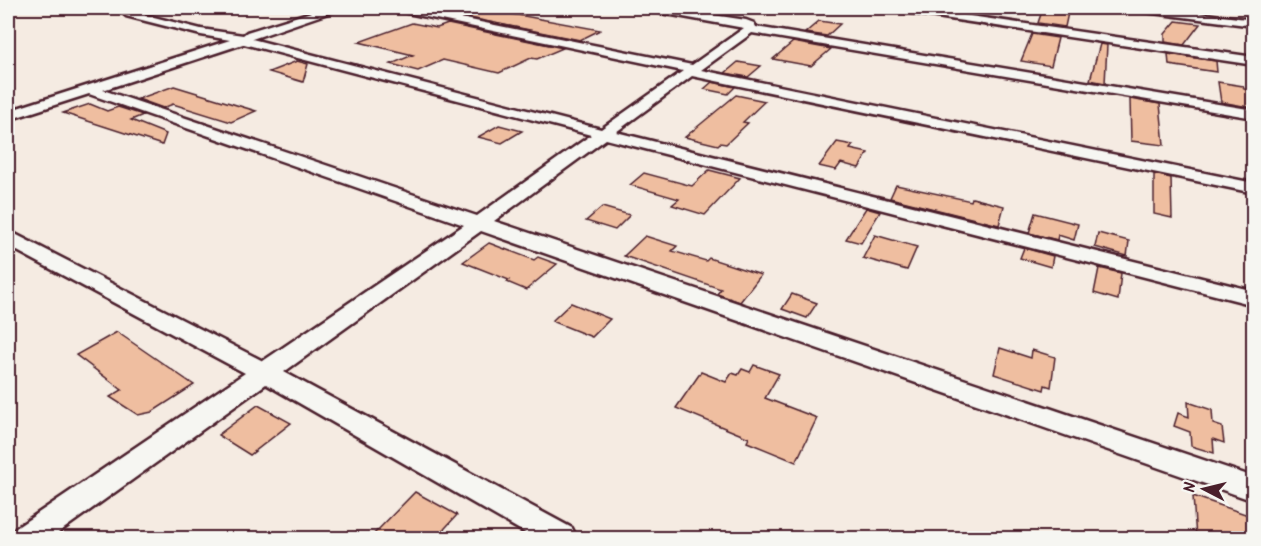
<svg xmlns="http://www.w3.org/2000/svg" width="1261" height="546" font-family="Kalam,sans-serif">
<rect width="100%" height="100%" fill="#f5ebe2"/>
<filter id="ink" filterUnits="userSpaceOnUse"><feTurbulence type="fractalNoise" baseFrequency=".0167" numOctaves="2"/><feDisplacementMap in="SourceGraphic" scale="12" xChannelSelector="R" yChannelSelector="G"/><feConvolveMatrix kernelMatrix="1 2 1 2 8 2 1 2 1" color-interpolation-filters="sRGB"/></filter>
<g filter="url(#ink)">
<g fill="#efbea0" stroke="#4a1f2b" stroke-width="1.5">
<polygon points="1043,8 1069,8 1065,27 1038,23"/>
<polygon points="482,10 524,16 600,30 580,40 465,17"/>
<polygon points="819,21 840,24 827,36 805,33"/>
<polygon points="1176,21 1200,24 1184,45 1165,42 1165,34"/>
<polygon points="412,23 437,28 448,24 563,48 537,59 531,58 499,73 443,60 418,71 391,64 413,55 359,42"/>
<polygon points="1032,34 1058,38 1051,66 1021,61"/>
<polygon points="793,42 831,49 811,66 773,59"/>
<polygon points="1100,44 1107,45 1105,83 1090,80"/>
<polygon points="1168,54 1216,61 1217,72 1169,65"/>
<polygon points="297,61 308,64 303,82 269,72"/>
<polygon points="738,62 761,66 748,77 725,73"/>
<polygon points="712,82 735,87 728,94 704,89"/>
<polygon points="1218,82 1243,86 1244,89 1254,90 1254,108 1221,102"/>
<polygon points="174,86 256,111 231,122 173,104 163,108 138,99"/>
<polygon points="736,95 765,101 743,122 748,123 726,144 720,143 718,145 685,137"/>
<polygon points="1130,99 1160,104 1164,145 1131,141"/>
<polygon points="90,104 107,111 118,107 143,115 131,120 166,134 162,145 63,113"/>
<polygon points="499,125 522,131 502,143 478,137"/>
<polygon points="837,142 853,145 850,149 868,153 859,168 841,163 836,170 819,166"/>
<polygon points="709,170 740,178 705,215 672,205 679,199 630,185 644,173 692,186"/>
<polygon points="1154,174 1171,178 1172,218 1154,214"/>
<polygon points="896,185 971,201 972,198 1004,206 999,225 890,198"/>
<polygon points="602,207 630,215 615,230 586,221"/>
<polygon points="866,208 880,212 861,243 846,239"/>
<polygon points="1035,213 1078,224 1074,240 1058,235 1057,240 1029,233"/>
<polygon points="1098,233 1129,241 1127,256 1095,247"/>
<polygon points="875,235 917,247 907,270 863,258"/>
<polygon points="645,236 677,246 672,251 706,261 709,258 761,275 740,302 717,294 721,289 624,256"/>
<polygon points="489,243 534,260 538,257 557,264 526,290 507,282 509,280 463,262"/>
<polygon points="1024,248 1053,256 1051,267 1020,258"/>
<polygon points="1099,268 1121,273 1118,300 1094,293"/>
<polygon points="792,294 817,303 807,318 782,309"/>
<polygon points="571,303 610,319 592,337 552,321"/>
<polygon points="117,332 194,385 152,412 138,415 110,397 122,390 76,355"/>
<polygon points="1000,348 1031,358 1032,350 1055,357 1051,387 1045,385 1044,390 994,374"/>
<polygon points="754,365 779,374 765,398 817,418 796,462 747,442 749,438 676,408 701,372 726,382 732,373 738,375 742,369 750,372"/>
<polygon points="1188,402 1212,410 1213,424 1222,427 1224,443 1213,439 1214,453 1191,446 1190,432 1174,426 1178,413 1189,417"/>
<polygon points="258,405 291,423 250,455 218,435"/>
<polygon points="415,492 457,515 436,538 370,538"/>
<polygon points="1193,496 1254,517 1254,538 1196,538"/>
</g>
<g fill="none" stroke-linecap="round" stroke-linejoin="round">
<defs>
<g id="minor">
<path d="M117 8H128L134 12 201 29 243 35 247 32 324 8H338L337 10 252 39 601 129 683 71 398 11 393 8H411L692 65 744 28 650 11 645 8H667L746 20 754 23 756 27 1254 110V118L752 33 701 70 1254 183V193L692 76 616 132 1254 291V305L606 139 494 221 1254 477V501L481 231 284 372 572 528 577 538H534L266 384 51 538H11L16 528 245 373 8 246V232L15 234 263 361 464 225 89 94 8 120V111L230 40 201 35 126 16ZM243 44H244L591 135 477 216 103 90Z"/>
<polygon points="892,8 915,8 1254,57 1254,65 897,11"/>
<polygon points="1132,8 1158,8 1254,20 1254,26 1137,11"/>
</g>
</defs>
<use href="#minor" stroke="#4a1f2b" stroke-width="5"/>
<use href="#minor" fill="#f6f6f2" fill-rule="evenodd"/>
</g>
</g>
<rect width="1261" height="546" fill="none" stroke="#f6f6f2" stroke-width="30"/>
<rect x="15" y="15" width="1231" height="516" fill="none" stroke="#4a1f2b" stroke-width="2" filter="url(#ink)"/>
<g transform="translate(1204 489) rotate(277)" stroke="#f6f6f2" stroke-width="4.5" paint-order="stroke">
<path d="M0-4.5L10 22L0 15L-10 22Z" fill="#4a1f2b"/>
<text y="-9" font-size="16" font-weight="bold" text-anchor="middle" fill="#4a1f2b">N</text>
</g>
</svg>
